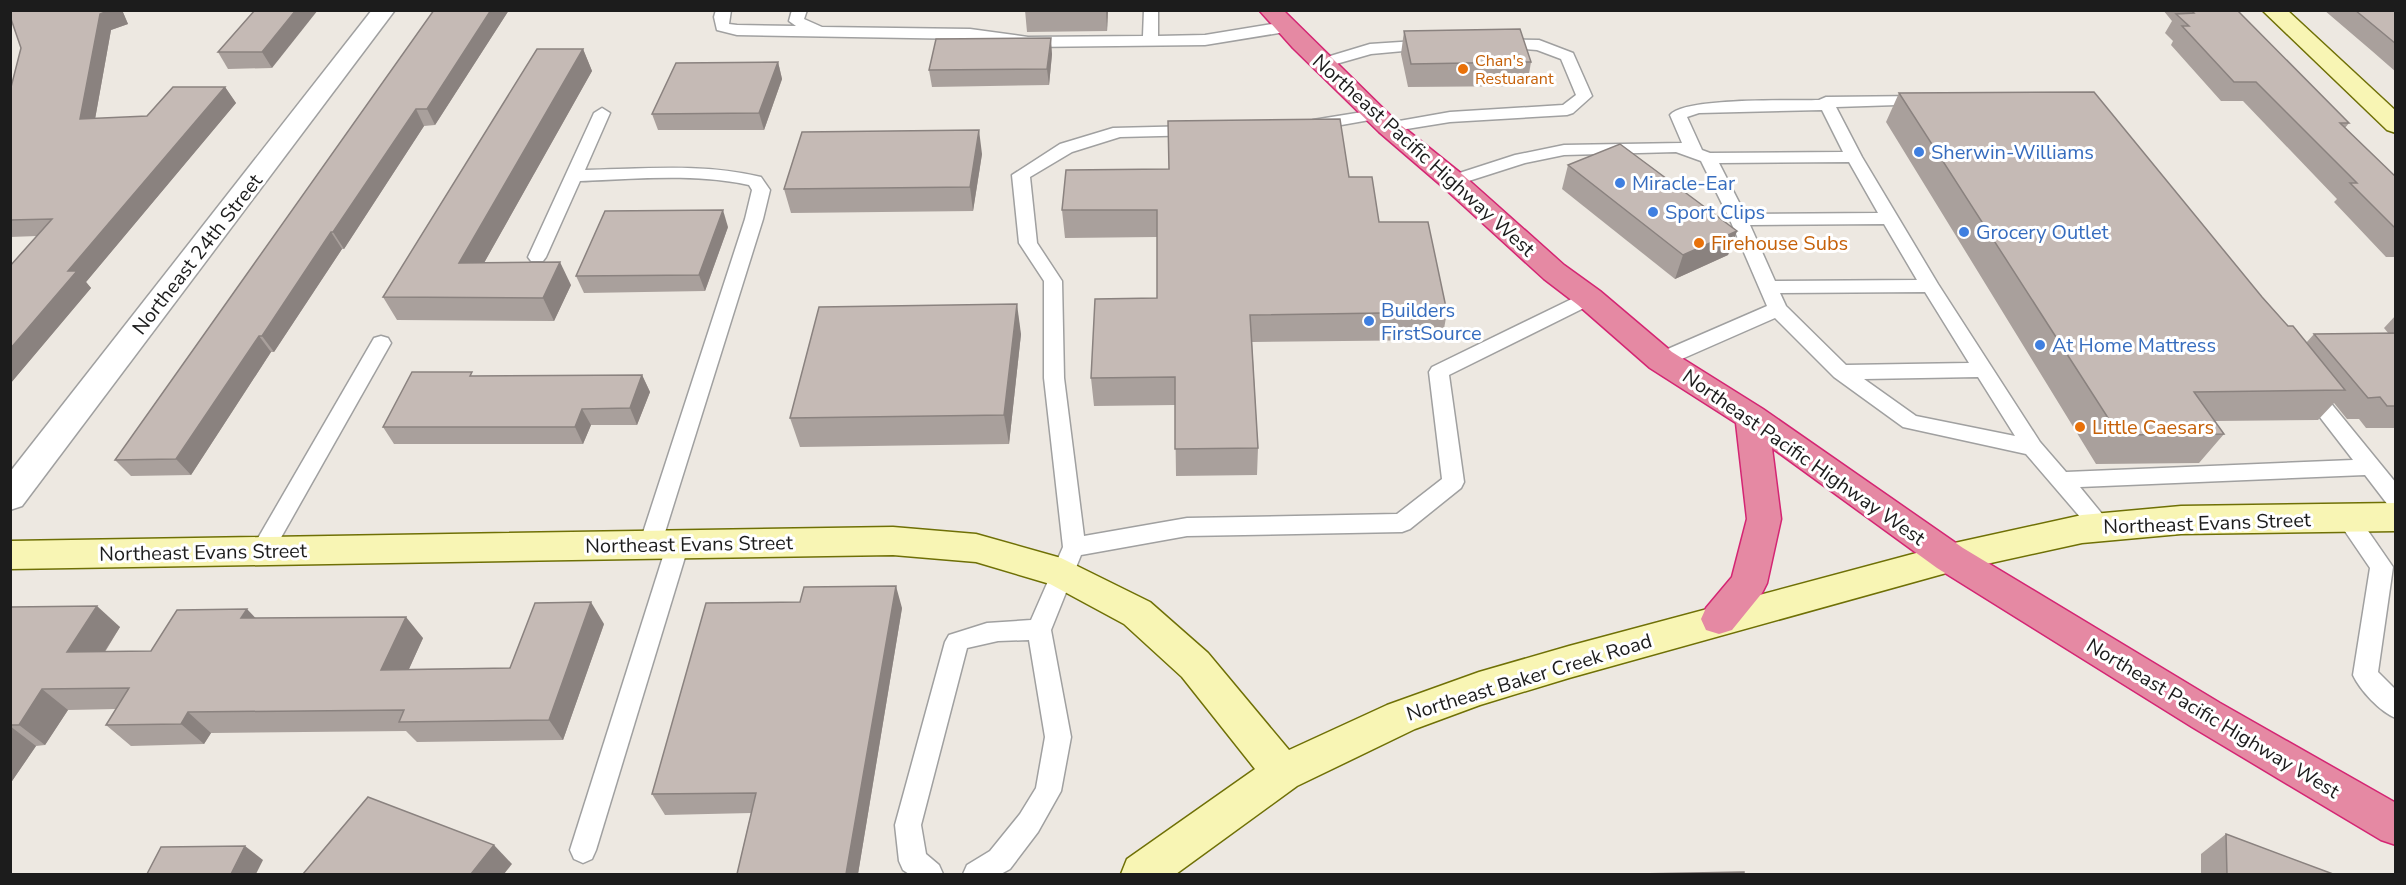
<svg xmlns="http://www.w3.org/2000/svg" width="2406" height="885" font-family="'Nunito Sans',sans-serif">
<rect width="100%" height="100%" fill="#ede8e1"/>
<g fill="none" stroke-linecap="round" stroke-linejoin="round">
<defs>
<g id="lane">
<polygon points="716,10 731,10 729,24 737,25 796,26 789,21 792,10 807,10 804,19 822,27 970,29 1028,37 1143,36 1144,10 1158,10 1158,36 1205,35 1285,22 1293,27 1285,32 1205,45 1028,47 970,39 737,35 717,30 714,17"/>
<polygon points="1498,39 1539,40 1573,53 1592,96 1573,113 1567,115 1450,122 1388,132 1382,130 1380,127 1382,124 1450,112 1563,105 1576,95 1561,59 1537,50 1493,47 1490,44 1493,41"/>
<polygon points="1431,40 1436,42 1439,45 1436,48 1371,54 1322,68 1314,63 1317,60 1370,44"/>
<path d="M1922 96 1930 101 1928 104 1836 107 1862 157 1938 284 2040 442 2066 472 2353 460 2299 390 2302 385 2309 383 2316 385 2396 483V507L2388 505 2365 475 2080 487 2112 526 2109 532 2101 535 2093 532 2026 454 1903 427 1834 377 1775 318 1668 365 1661 367 1654 365 1651 360 1654 355 1767 306 1730 220 1701 161 1676 152 1564 155 1525 163 1453 186 1447 185 1444 181 1447 177 1515 155 1564 145 1682 143 1670 115C1684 97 1792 101 1819 100L1826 97ZM1822 110 1843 152 1710 153 1702 150 1687 117 1699 113ZM1849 162 1878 213 1745 214 1719 163ZM1884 224 1917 280 1775 281 1750 225ZM1925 292 1969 363 1846 365 1786 306 1780 293ZM1978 377 2015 436 1916 416 1864 379Z"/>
<path d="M602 108 610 113 585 170C644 169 703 163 761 177L770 190 763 219 661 545 658 551 650 554 642 551 639 545 745 219 752 190 749 185C693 173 636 179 580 181L546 257 543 261H531L528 257 594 113Z"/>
<polygon points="1375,110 1381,112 1383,115 1381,118 1313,130 1305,125 1313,120"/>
<polygon points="1195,126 1203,131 1201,135 1120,137 1072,152 1030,177 1037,243 1062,281 1064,378 1084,536 1187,518 1397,514 1442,479 1429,372 1432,367 1582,294 1589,292 1596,294 1598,298 1596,302 1449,375 1464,482 1461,488 1410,529 1402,532 1187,536 1081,555 1051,630 1071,737 1061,791 1038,832 1010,869 1001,874 963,874 967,865 990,851 1020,814 1036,788 1045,737 1029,640 998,641 967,648 921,825 926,854 939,865 943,874 909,874 903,870 899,861 895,825 945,642 949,635 987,623 1031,620 1063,547 1044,378 1044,281 1019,243 1012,175 1060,144 1113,128"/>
<polygon points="381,336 388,338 391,343 270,557 262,560 254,557 251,551 254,545 374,338"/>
<path d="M2347 509 2355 512 2393 567 2378 672 2396 690V718C2380 712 2360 690 2353 675L2370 568 2336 518 2339 512Z"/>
<polygon points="678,535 686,538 689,544 596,850 592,859 583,863 574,859 570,850 667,544 670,538"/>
</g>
<polygon id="street" points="372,10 395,10 22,506 10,510 10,472"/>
<g id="secondary">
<polygon points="2262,10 2287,10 2396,111 2396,133 2387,130"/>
<polygon points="2396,503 2396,531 2181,534 2082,543 1950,572 1569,678 1480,705 1415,729 1297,786 1176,874 1121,874 1127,859 1255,769 1182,677 1124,624 1050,584 976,562 893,555 10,569 10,541 893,527 976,534 1061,558 1150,602 1208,653 1289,750 1387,705 1479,672 1569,646 1950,544 2082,515 2181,506"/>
</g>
<polygon id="highway" points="1259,10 1283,10 1397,122 1463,175 1564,265 1600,291 1672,352 1763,409 1963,548 2220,703 2396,803 2396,845 2381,840 2192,727 1937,568 1772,448 1781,519 1767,583 1762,593 1732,630 1719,634 1706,630 1701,619 1706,608 1732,577 1747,519 1736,423 1650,368 1578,305 1544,279 1443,187 1379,132 1293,48"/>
</defs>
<use href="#lane" stroke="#a0a0a0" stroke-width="3"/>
<use href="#street" stroke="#a0a0a0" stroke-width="3"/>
<use href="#secondary" stroke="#6f7006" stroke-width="3"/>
<use href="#highway" stroke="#d42573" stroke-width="3"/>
<use href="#lane" fill="#fff" fill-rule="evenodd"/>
<use href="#street" fill="#fff" fill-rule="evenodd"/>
<use href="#secondary" fill="#f8f5b4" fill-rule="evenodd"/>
<use href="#highway" fill="#e589a3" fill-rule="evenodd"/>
</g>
<g fill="#a9a09c">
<polygon points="10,10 122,10 128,24 111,30 95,119 147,116 225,87 236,103 86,282 91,288 10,384 10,266 37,236 10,237 10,91 21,48"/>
<polygon points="255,10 272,68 228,69 218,52"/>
<polygon points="434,10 509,10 435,125 424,126 344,249 342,249 274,352 271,352 191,475 131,476 115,460"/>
<polygon points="1025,10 1108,10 1107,31 1027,32"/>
<polygon points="2163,10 2237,10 2349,123 2345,128 2396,177 2396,257 2386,257 2334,202 2337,199 2243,101 2221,101 2171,45 2173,41 2165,33 2172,21"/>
<polygon points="2324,10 2396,10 2396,72 2372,51"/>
<polygon points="1404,31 1531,62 1527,86 1408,87 1401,54"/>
<polygon points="583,49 592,71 484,263 571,285 554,321 397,320 383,297"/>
<polygon points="1052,54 1049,85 932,87 929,70"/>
<polygon points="778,62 782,79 764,130 658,130 652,114"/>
<polygon points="1899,93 2262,297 2288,326 2306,343 2314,334 2389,334 2384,328 2396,315 2396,428 2366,428 2359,419 2347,419 2334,403 2318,420 2214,421 2224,434 2199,463 2096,464 1886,122"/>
<polygon points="982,154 973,211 791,213 784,189"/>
<polygon points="1568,165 1737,231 1728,255 1675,279 1562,189"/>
<polygon points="1349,177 1379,222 1447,312 1442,340 1252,342 1258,448 1257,475 1176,476 1175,405 1094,406 1091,378 1157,298 1157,237 1065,238 1062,210"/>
<polygon points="728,227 705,291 584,293 576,276"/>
<polygon points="1021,334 1009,444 800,447 790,418"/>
<polygon points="642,375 650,392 637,425 591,425 583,444 394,444 383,427 474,376"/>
<polygon points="10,607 120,627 105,652 151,651 255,618 423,638 409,669 510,668 604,624 563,740 417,742 406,731 211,733 204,744 131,746 106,725 116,709 68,710 45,745 36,746 10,784"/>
<polygon points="902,608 858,874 737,874 751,813 665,815 652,794"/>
<polygon points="2226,834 2333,874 2201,874 2201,854"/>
</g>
<g fill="#8a827f">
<polygon points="110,10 122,10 128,24 111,30 92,136 80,119 100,14"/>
<polygon points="296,10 318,10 272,68 262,52"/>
<polygon points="491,10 509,10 435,125 427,109"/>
<polygon points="1106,10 1108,10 1107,31"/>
<polygon points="1051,38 1052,54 1049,85 1047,69"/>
<polygon points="583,49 592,71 471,286 459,263"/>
<polygon points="778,62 782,79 764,130 759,113"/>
<polygon points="225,87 236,103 86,282 91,288 10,384 10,349 68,271"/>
<polygon points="416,109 424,126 344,249 333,232"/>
<polygon points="979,130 982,154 973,211 970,187"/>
<polygon points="723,210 728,227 705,291 699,275"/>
<polygon points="1737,231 1728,255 1675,279 1683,255"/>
<polygon points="331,232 342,249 274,352 262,336"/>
<polygon points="560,262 571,285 554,321 543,298"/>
<polygon points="1017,304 1021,334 1009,444 1004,415"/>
<polygon points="259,336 271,352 191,475 176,459"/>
<polygon points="642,375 650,392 637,425 630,408"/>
<polygon points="582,409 591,425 583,444 575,427"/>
<polygon points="896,586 902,608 858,874 846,874"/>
<polygon points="591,602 604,624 563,740 549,720"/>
<polygon points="97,606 120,627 91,673 67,652"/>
<polygon points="247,609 267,630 241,618"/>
<polygon points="406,617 423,638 399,691 381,670"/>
<polygon points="42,689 68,710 45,745 19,725"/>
<polygon points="188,712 211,733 204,744 181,724"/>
<polygon points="10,726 36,746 10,784"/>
<polygon points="494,845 512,864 504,874 471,874"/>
<polygon points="245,846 263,860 256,874 231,874"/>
</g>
<g fill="#c5bab5" stroke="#8a827f" stroke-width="1.5">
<polygon points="10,10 110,10 100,14 80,119 147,116 173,87 225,87 68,271 77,271 10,349 10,266 52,219 10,220 10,91 21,48 10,16"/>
<polygon points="255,10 296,10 262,52 218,52"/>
<polygon points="434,10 491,10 427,109 416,109 333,232 331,232 262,336 259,336 176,459 115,460"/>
<polygon points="2191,10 2237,10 2349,123 2340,123 2396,177 2396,229 2350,183 2357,183 2256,82 2234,82 2182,26 2189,26 2176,14 2194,13"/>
<polygon points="2355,10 2396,10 2396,44 2384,34"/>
<polygon points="1520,29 1531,62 1411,64 1404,31"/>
<polygon points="1051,38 1047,69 929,70 936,39"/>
<polygon points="537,49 583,49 459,263 560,262 543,298 383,297"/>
<polygon points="778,62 759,113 652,114 676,63"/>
<polygon points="2094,92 2262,297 2288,326 2293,326 2345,390 2194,392 2224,434 2119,435 1899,93"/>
<polygon points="1340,119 1349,177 1372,177 1379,222 1428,222 1447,312 1250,315 1258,448 1175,449 1175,377 1091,378 1095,299 1157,298 1157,210 1062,210 1066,170 1169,169 1168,121"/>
<polygon points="979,130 970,187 784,189 802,132"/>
<polygon points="1620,144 1737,231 1683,255 1568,165"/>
<polygon points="723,210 699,275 576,276 605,211"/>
<polygon points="1017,304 1004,415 790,418 819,307"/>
<polygon points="2396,333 2396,406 2387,406 2380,397 2368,398 2314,334"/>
<polygon points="412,372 472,372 470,376 642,375 630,408 582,409 575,427 383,427"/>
<polygon points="896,586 846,874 737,874 756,793 652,794 706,603 800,602 804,587"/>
<polygon points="591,602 549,720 399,722 404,710 188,712 181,724 106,725 129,688 42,689 19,725 10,725 10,607 97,606 67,652 151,651 177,610 247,609 241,618 406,617 381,670 510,668 535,603"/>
<polygon points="368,797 494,845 471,874 303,874"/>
<polygon points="2226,834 2333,874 2227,874"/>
<polygon points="245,846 231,874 147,874 161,847"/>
<polygon points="1744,872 1744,874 1636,874"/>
</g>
<g fill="#e8710a" stroke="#fff" stroke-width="2">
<circle cx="1463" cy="69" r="6"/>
<circle cx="1699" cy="243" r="6"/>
<circle cx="2080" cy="427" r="6"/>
</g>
<g fill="#3f7fe0" stroke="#fff" stroke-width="2">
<circle cx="1919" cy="152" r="6"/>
<circle cx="1620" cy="183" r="6"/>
<circle cx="1653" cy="212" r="6"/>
<circle cx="1964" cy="232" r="6"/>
<circle cx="1369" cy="321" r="6"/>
<circle cx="2040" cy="345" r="6"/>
</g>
<g text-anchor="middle" stroke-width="6" stroke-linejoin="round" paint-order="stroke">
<g font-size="16" fill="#c56008" stroke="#fff" text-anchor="start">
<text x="1475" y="66">Chan's<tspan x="1475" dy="18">Restuarant</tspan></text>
</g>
<g font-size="20" fill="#366cbe" stroke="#fff" text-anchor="start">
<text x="1931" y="159">Sherwin-Williams</text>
<text x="1632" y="190">Miracle-Ear</text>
<text x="1665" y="219">Sport Clips</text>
<text x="1976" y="239">Grocery Outlet</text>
<text x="1381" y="317">Builders<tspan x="1381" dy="23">FirstSource</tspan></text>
<text x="2052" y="352">At Home Mattress</text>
</g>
<g font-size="20" fill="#1c1c1c" stroke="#fff">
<text transform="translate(1424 155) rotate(42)" y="7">Northeast Pacific Highway West</text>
<text transform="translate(197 254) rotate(-52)" y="7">Northeast 24th Street</text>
<text transform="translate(1804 457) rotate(35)" y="7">Northeast Pacific Highway West</text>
<text transform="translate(2207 523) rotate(-2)" y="7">Northeast Evans Street</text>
<text transform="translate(689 544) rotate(-1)" y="7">Northeast Evans Street</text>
<text transform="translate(203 552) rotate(-1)" y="7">Northeast Evans Street</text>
<text transform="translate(1529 677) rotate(-17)" y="7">Northeast Baker Creek Road</text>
<text transform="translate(2213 718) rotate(31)" y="7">Northeast Pacific Highway West</text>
</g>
<g font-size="20" fill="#c56008" stroke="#fff" text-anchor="start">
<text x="1711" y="250">Firehouse Subs</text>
<text x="2092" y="434">Little Caesars</text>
</g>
</g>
<rect width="2406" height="885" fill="none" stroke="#1c1c1c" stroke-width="24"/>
</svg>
